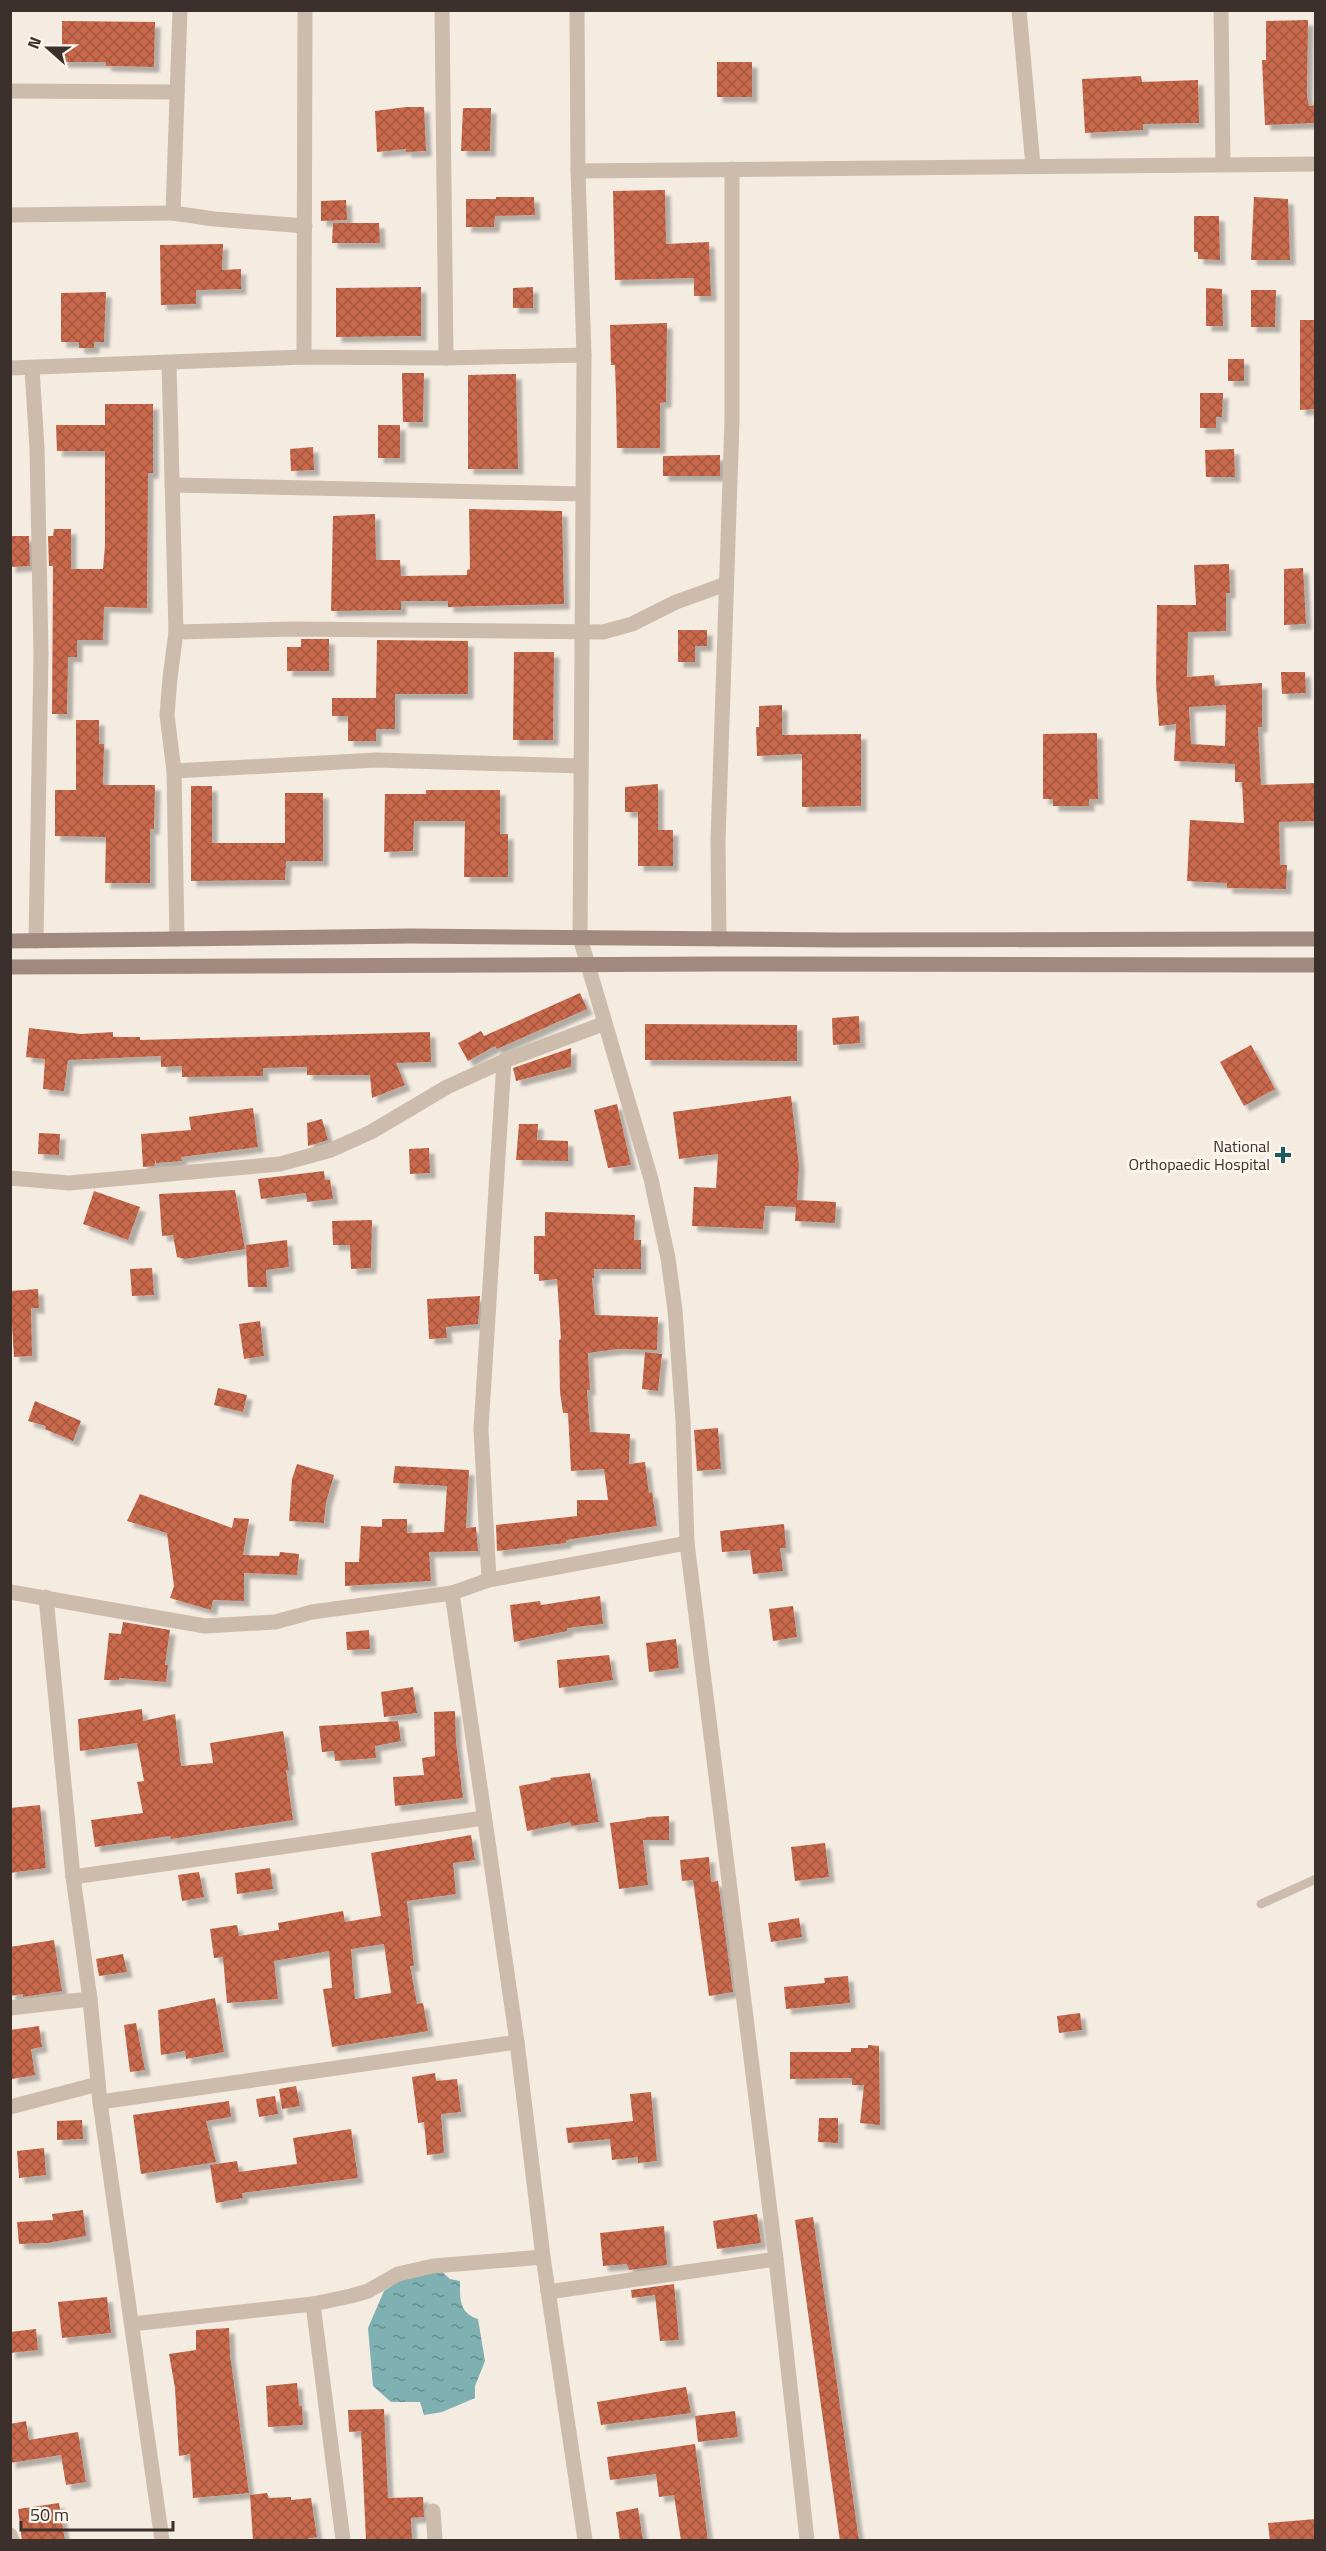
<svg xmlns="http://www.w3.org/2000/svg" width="1326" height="2551" font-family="'Titillium Web',sans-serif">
<defs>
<pattern id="water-ripples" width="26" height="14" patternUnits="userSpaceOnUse" patternTransform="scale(1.5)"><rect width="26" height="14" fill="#7fb0b2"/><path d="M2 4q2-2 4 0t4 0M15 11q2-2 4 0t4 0" fill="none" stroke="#699091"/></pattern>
<pattern id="building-cross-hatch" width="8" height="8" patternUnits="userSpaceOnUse" patternTransform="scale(1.5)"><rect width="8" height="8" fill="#c8694b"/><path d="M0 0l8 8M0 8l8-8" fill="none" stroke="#a4573f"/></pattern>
<filter id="shadow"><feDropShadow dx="5.5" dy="5.5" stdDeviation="1.5" flood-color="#0004"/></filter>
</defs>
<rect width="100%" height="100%" fill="#f4ebe1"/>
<path fill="url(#water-ripples)" d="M441 2271 450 2279 460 2281C460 2299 459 2313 478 2319L485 2361 475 2386V2398L442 2412 424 2415 420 2402H391L373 2386 368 2328 384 2291 404 2278Z"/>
<g fill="url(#building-cross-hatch)" fill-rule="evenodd" filter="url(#shadow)">
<polygon points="1308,20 1307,96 1309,106 1316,105 1316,123 1265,125 1262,60 1266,60 1266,21"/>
<polygon points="62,21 155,22 154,67 106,66 106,62 62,62"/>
<rect x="717" y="62" width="35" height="35"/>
<polygon points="1141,76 1142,82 1198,80 1199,123 1143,124 1143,130 1085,133 1082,79"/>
<polygon points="406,107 424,107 426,151 406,152 406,149 377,152 375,111"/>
<polygon points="463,108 491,108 490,151 461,151"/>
<polygon points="665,190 666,244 709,242 711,296 694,296 694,278 615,280 613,191"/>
<polygon points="496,197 534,197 535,215 495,216 494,227 466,227 466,199 496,199"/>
<polygon points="1254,197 1288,199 1290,260 1251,260"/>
<polygon points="346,200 347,220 321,221 321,201"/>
<polygon points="1194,216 1219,216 1220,260 1198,259 1198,252 1194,252"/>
<polygon points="333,223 379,223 380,243 332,243"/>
<polygon points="223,244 222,270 241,269 241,289 196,290 196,304 161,305 160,245"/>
<polygon points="421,287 421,336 336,337 336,288"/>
<polygon points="533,287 533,308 513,308 513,288"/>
<polygon points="1206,288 1222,289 1223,326 1206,326"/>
<polygon points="1251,290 1276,290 1275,327 1251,327"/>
<polygon points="106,292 104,342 94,342 94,348 79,348 79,342 61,342 61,293"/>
<polygon points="1300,320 1316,320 1316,409 1300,410"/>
<polygon points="667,323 666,402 660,403 660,448 617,448 616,394 615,365 611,365 610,325"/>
<rect x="1228" y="359" width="16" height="22"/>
<polygon points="402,373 424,373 423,422 403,422"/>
<polygon points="516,374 518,469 468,469 468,375"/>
<polygon points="1200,393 1223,393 1222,417 1216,417 1216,428 1200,428"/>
<polygon points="105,404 153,404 153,473 148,473 147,608 104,607 103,640 77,640 77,657 68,657 67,714 52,714 53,566 49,566 48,536 53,536 54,529 71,529 71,569 103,569 105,546 105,451 57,451 56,425 105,425"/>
<rect x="378" y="425" width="22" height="33"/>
<polygon points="313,447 314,470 291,471 290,449"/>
<polygon points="1234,449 1235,477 1206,477 1205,450"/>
<polygon points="720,455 720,476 663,476 663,456"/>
<polygon points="469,509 562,511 564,604 448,607 448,601 401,601 401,610 331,611 333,516 375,514 376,560 400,560 401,576 467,575 467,570 470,569"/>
<polygon points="10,536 29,536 30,566 10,567"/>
<path d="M1229 564 1230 593H1226V631L1188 632 1187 677 1214 675 1215 686 1262 683V727H1258L1261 785 1316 783V821L1279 822 1280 865H1287L1286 889 1227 888V883L1187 881 1190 820 1244 823 1242 782H1235V764L1174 761 1176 724 1159 726 1156 683 1157 605H1196L1194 565ZM1226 705 1225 746 1191 744 1189 707Z"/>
<polygon points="1303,568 1306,624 1284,625 1284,569"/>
<polygon points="678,630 707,630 707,646 695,646 695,662 678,662"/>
<polygon points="301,639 329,639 329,671 287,671 287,647 301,647"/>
<polygon points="377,640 468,641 468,694 395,694 395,729 376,729 376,741 348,741 348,716 332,716 332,698 376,698"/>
<polygon points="514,652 554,652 553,740 513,740"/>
<polygon points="1281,672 1305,672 1306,693 1282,694"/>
<polygon points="782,705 782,735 861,734 861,806 802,807 802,754 757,756 756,727 759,727 759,706"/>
<polygon points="76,720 99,720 99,744 104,744 103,785 155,785 154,829 150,829 150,883 105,883 106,837 55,836 55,790 76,790"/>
<polygon points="1097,733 1098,799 1089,799 1089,806 1053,806 1053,799 1043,799 1043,734"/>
<polygon points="658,784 658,830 673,830 673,866 638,866 638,812 625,812 625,787"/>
<polygon points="191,786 212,786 212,843 285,843 285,793 323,793 323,861 286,861 285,880 191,881"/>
<polygon points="426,790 500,790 500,834 508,834 508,877 464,877 465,821 414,821 413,851 384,852 385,794 426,794"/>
<polygon points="580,993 587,1009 497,1049 495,1046 468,1061 458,1043 481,1031 484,1036"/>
<polygon points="859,1016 860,1043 833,1045 832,1018"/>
<polygon points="645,1024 797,1025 797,1061 645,1060"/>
<polygon points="29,1028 81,1034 113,1032 113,1037 140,1037 140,1040 430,1032 431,1062 396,1063 405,1085 372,1098 370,1075 307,1075 307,1067 304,1067 263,1068 263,1076 182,1077 182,1066 161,1067 161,1056 68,1060 64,1091 43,1089 45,1059 26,1057"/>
<polygon points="1251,1045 1275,1089 1244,1106 1220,1062"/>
<polygon points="571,1048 571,1067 516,1081 513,1068"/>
<polygon points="791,1096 799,1165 797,1200 836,1202 835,1223 795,1221 796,1207 765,1206 763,1229 692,1226 694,1187 716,1188 718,1154 679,1159 673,1112"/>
<polygon points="617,1104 631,1165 608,1168 594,1110"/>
<polygon points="253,1108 258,1147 181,1157 182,1161 156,1163 156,1159 154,1166 143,1167 141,1134 191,1130 189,1117"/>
<polygon points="322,1119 328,1140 308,1146 307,1123"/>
<polygon points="519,1124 538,1124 537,1140 568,1141 568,1161 516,1160"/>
<polygon points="39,1133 60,1134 59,1155 38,1154"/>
<polygon points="429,1148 430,1173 410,1174 409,1149"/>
<polygon points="324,1171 325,1180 330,1180 333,1199 307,1202 306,1193 261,1199 258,1179"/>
<polygon points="235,1190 245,1249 185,1259 177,1257 173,1235 162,1236 159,1194"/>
<polygon points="94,1191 140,1207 128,1240 83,1224"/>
<polygon points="545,1212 635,1215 634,1240 641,1240 641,1269 594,1269 594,1278 592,1278 595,1315 658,1317 657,1350 618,1349 588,1353 590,1390 587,1390 590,1432 630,1434 629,1464 645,1462 649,1493 652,1492 657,1526 566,1540 566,1543 497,1551 496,1525 577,1516 577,1500 608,1500 604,1469 571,1471 568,1413 563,1413 560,1392 559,1340 561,1339 557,1279 539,1281 539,1274 534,1274 534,1236 545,1236"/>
<polygon points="372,1220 371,1268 351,1269 350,1245 333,1245 332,1221"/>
<polygon points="287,1240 289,1267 266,1270 267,1287 248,1287 246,1245"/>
<polygon points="152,1268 154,1295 132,1296 130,1269"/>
<polygon points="38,1289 39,1308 31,1308 32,1356 14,1357 10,1291"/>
<polygon points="480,1296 478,1324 446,1327 447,1338 429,1339 427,1299"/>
<polygon points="260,1321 264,1356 244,1359 239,1324"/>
<polygon points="645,1352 662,1354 658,1391 642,1389"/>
<polygon points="218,1388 247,1395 243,1412 214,1405"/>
<polygon points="35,1401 81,1421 73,1441 45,1429 46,1426 28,1421"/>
<polygon points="718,1428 721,1469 697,1471 694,1430"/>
<polygon points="297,1464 334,1475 326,1502 324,1523 289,1521 292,1479"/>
<polygon points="395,1466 469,1470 466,1528 476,1527 478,1551 429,1552 431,1581 345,1586 345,1562 359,1562 361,1526 382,1527 382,1519 407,1519 407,1533 444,1532 447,1486 393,1483"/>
<polygon points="140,1494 232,1528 234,1518 249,1519 243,1555 279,1556 280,1552 299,1554 297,1575 244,1573 244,1601 213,1600 211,1610 170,1598 174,1586 167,1533 127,1521"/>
<polygon points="784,1524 786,1548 780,1548 783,1571 753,1574 750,1550 722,1552 720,1531"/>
<polygon points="600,1596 603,1624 567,1628 567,1631 514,1642 510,1605 540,1601 541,1605"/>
<polygon points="793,1606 797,1637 773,1641 769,1609"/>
<polygon points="123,1622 170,1630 165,1665 168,1665 166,1682 119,1678 119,1680 104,1680 109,1633 121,1634"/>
<polygon points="369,1630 370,1649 347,1650 346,1632"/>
<polygon points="676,1639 679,1668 649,1672 646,1643"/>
<polygon points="609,1655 613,1680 559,1688 557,1660"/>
<polygon points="413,1687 417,1713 384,1717 381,1692"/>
<polygon points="142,1709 143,1721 175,1714 181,1766 213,1763 210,1743 283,1731 289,1770 286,1770 293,1820 171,1839 170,1836 95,1847 91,1820 143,1813 137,1782 144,1781 137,1743 80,1751 78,1719"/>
<polygon points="455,1711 456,1742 463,1798 395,1806 393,1777 424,1775 422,1758 435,1756 434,1712"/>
<polygon points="398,1721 401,1741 375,1746 376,1758 335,1761 334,1751 322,1752 319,1726"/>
<polygon points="590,1773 599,1822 571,1826 570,1822 527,1831 519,1786 551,1780 550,1778"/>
<polygon points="40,1805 46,1868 10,1873 10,1808"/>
<polygon points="669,1816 669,1840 643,1840 648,1885 619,1889 610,1823 646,1818 646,1817"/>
<path d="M471 1835 475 1860 453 1863 456 1894 407 1901 414 1966H410L417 2004 423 2003 428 2031 332 2047 323 1989 332 1988 329 1951 274 1961 278 1999 227 2003 223 1957 214 1958 210 1929 237 1925 239 1936 279 1930 278 1923 343 1911 345 1922 381 1916 371 1853ZM384 1944 391 1993 355 1999 351 1949Z"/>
<polygon points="825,1843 829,1877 795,1881 791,1847"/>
<polygon points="709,1857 711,1882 718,1881 733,1992 709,1996 693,1880 682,1881 680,1860"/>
<polygon points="270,1868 273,1889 237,1894 235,1873"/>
<polygon points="199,1872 204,1897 182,1901 178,1875"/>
<polygon points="799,1918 802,1937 771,1942 768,1923"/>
<polygon points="54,1940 62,1991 23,1997 23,1994 10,1996 10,1947"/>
<polygon points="123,1954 127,1972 99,1976 96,1959"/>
<polygon points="848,1976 850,2003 786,2009 784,1987 825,1983 824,1978"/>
<polygon points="215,1998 224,2052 186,2059 185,2051 161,2055 158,2010"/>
<polygon points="1080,2013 1082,2030 1059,2033 1057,2016"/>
<polygon points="136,2023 145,2070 130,2072 124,2025"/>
<polygon points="39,2026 42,2047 31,2049 35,2075 12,2079 10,2030"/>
<polygon points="868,2045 879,2046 880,2125 860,2123 864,2085 852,2085 852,2078 790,2079 790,2052 851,2052 851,2048 868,2048"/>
<polygon points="435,2073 436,2081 457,2079 461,2112 441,2114 444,2153 427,2155 424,2122 418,2123 412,2077"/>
<polygon points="296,2086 300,2106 282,2109 279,2089"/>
<polygon points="651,2092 657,2161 638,2163 638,2157 612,2160 610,2139 568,2143 566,2128 633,2121 630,2094"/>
<polygon points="275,2096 278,2114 259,2117 256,2099"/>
<polygon points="229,2101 231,2117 206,2121 216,2162 141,2174 133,2115"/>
<polygon points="819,2118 838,2118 838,2143 818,2142"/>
<polygon points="82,2120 83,2139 57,2140 57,2121"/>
<polygon points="351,2129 358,2178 242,2193 243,2198 216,2203 210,2165 237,2161 239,2172 297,2164 293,2138"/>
<polygon points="44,2148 46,2175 19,2178 17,2151"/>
<polygon points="83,2210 86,2236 48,2243 19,2244 17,2222 53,2220 52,2214"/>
<polygon points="757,2214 761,2243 717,2249 713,2221"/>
<polygon points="813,2217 830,2334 859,2541 840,2541 795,2220"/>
<polygon points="664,2226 667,2265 629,2270 627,2264 603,2266 600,2233"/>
<polygon points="674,2284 679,2340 660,2341 655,2295 632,2298 631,2290"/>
<polygon points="107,2297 111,2333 62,2338 58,2302"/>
<polygon points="229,2328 230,2355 249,2493 193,2498 190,2454 179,2456 175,2388 169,2354 196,2350 196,2330"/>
<polygon points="36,2329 38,2350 10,2353 10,2332"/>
<polygon points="297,2383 299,2406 302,2406 303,2425 268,2427 266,2386"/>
<polygon points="686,2387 691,2413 601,2425 597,2402"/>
<polygon points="384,2409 388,2498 423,2497 424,2517 411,2518 412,2541 366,2541 361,2431 349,2432 348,2410"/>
<polygon points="735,2411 738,2437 698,2442 695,2416"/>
<polygon points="26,2421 29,2440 78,2432 86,2482 66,2485 61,2455 10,2463 10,2424"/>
<polygon points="695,2444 708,2541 681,2541 674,2495 659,2497 656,2474 610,2480 607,2457"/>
<polygon points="267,2493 269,2498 291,2497 291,2500 311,2498 317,2537 296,2541 253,2541 250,2495"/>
<polygon points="59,2503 65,2541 22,2541 18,2509"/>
<polygon points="638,2508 643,2541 620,2541 616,2512"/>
<polygon points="1316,2519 1316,2541 1270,2541 1268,2523"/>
</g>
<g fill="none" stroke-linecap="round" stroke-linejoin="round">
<polyline stroke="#cdbbac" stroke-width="9" points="1261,1904 1316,1879"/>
<g stroke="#cdbbac" stroke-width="15">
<polyline points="180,10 173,213 214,219 305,226"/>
<polyline points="442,10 446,358"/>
<polyline points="577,10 578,171 584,355 580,938 651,1179 668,1258 675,1310 683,1421 687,1543 776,2259 807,2540"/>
<polyline points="1019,10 1033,166"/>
<polyline points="1221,10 1223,164"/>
<polyline points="10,91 177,92"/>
<polyline points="578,171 1316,164"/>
<polyline points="10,215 173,213"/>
<polyline points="304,357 305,10"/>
<polyline points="169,363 176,632 170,678 167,715 174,771 177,939"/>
<polyline points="10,368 304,357 446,358 584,355"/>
<polyline points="32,369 37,448 41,654 36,941"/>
<polyline points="172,485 583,494"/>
<polyline points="176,632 291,629 603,632 632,624 676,602 726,584"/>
<polyline points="174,771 376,760 581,766"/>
<polyline points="719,939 718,841 732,420 732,169"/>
<polyline points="10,1178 69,1183 280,1164 331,1150 371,1132 447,1087 504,1061 603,1024"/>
<polyline points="489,1580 481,1429 504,1061"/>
<polyline points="10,1592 205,1626 275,1622 312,1612 452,1593 489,1580 687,1543"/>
<polyline points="452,1593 517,2042 543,2257 585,2540"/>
<polyline points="46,1597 73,1877 90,1999 100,2102 162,2540"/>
<polyline points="73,1877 484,1818"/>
<polyline points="10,2008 90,1999"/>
<polyline points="100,2102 517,2042"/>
<polyline points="10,2107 98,2084"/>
<polyline points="548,2292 776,2259"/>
<polyline points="313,2304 343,2540"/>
<polyline points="132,2324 313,2304 351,2296 368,2291 398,2274 433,2266 543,2257"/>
<polyline points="433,2511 435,2540"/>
<polyline points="10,2535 12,2540"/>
</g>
<g stroke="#a18a7d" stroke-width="15">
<polyline points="10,941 412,936 839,940 1316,939"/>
<polyline points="10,967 719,964 1316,965"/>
</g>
</g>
<path fill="#1f5a5e" stroke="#fbf5ee" stroke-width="2" d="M1280 1146h6v6h6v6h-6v6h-6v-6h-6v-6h6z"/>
<g text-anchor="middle" stroke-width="6" stroke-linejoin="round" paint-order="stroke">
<g font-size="16" fill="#3b302b" stroke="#fbf5ee" text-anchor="end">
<text x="1270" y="1152">National<tspan x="1270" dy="18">Orthopaedic Hospital</tspan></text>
</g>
</g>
<rect width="1326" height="2551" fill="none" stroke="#3b302b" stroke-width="24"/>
<g transform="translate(48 48) rotate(291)" stroke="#fbf5ee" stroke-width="4.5" paint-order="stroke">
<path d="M0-4.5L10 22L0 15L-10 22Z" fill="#3b302b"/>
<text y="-9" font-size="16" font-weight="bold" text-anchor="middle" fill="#3b302b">N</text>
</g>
<path d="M21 2521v9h152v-9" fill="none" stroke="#3b302b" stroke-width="3"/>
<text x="30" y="2521" font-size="18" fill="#3b302b" stroke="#fbf5ee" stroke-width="4.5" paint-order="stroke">50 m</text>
</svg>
